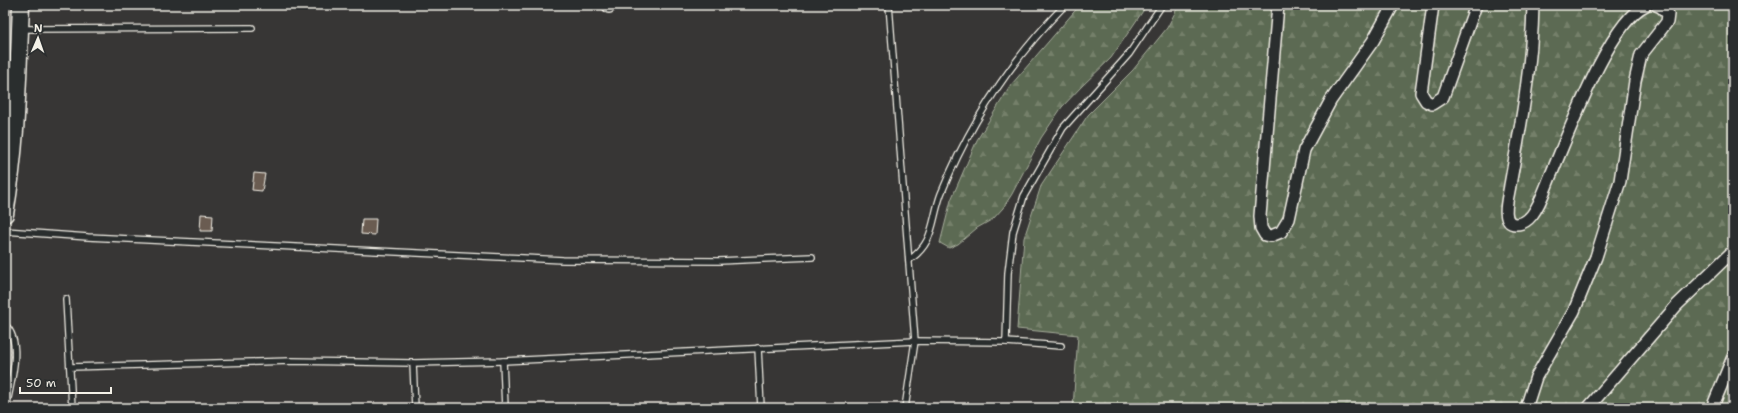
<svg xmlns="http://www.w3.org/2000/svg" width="1738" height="413" font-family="'Shantell Sans',sans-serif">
<defs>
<pattern id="forest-firs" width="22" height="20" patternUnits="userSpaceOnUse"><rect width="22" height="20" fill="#5c6a52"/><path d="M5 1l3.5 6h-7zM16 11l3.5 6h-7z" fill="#74806b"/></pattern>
</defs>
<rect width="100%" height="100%" fill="#373635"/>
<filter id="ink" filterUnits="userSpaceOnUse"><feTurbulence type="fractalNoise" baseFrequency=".025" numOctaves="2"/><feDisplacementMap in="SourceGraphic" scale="8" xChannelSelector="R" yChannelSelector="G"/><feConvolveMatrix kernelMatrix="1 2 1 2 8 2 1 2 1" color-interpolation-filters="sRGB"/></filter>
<g filter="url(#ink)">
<g fill="url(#forest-firs)" stroke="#a8ae9d">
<polygon points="1080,5 1147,5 1111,58 1082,86 1062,107 1041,138 1012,194 1003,208 993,219 977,228 958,244 949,248 940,243 951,200 977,140 1011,85"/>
<polygon points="1179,5 1733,5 1733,408 1073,408 1078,335 1017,329 1024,238 1041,186 1088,115 1133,70 1167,28"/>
</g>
<g fill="#6a5c51" stroke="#f4f1e8">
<polygon points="254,173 265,174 262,191 252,190"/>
<polygon points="201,214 213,215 212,231 200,231"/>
<polygon points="362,219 376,219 375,235 361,234"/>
</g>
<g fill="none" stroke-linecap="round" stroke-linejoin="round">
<defs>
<g id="service">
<polyline points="889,5 915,341 905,408"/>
<polyline points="22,29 252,28"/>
<polyline points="5,101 16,104"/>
<polyline points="5,231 88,237 563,260 719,261 812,257"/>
<path d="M909 260C935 243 931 221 941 194 970 122 1010 61 1065 5"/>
<polyline points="66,299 72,408"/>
<path d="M5 325C24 342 10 385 6 408"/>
<polyline points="1006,342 1008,273 1013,232 1024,196 1063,128 1129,54 1162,5"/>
<polyline points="758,348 761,408"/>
<polyline points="503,361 505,408"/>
<polyline points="413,363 415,408"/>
<polyline points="70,367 291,361 413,363 503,361 915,341 1006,342 1061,346"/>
</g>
<g id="minor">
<polyline points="609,5 609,7"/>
<polyline points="1278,5 1260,216 1261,228 1265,235 1271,236 1281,232 1289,219 1304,150 1331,100 1373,41 1393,5"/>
<polyline points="1433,5 1421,93 1426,101 1432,104 1443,97 1476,5"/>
<path d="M1533 5C1532 66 1521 125 1510 185 1509 195 1499 224 1516 224 1522 224 1528 220 1532 215 1540 205 1545 189 1550 177 1567 138 1609 21 1646 5"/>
<polyline points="1526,408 1536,377 1574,311 1596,257 1620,181 1635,81 1641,55 1667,22 1668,14 1661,7 1656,5"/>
<polyline points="1588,408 1677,305 1733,251"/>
<polyline points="1712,408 1733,357"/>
</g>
<path id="secondary" d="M5 214C17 145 18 75 21 5"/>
</defs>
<use href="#service" stroke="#f4f1e8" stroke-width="8"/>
<use href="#minor" stroke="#f4f1e8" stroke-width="14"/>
<use href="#secondary" stroke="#f4f1e8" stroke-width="19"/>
<use href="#service" stroke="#2a2d2e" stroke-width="5.5"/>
<use href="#minor" stroke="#2a2d2e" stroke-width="11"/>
<use href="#secondary" stroke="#2a2d2e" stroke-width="16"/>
</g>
</g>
<rect width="1738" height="413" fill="none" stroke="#2a2d2e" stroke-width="20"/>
<rect x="10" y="10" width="1718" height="393" fill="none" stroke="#f4f1e8" stroke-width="1.5" filter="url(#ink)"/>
<g transform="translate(38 38) rotate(2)" stroke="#2a2d2e" stroke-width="3" paint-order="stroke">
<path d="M0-3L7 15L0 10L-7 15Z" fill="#f4f1e8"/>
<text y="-6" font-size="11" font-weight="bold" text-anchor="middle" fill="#f4f1e8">N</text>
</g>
<path d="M20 387v6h91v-6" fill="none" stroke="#f4f1e8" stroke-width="2"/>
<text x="26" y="387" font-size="12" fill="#f4f1e8" stroke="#2a2d2e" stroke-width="3" paint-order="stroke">50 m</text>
</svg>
